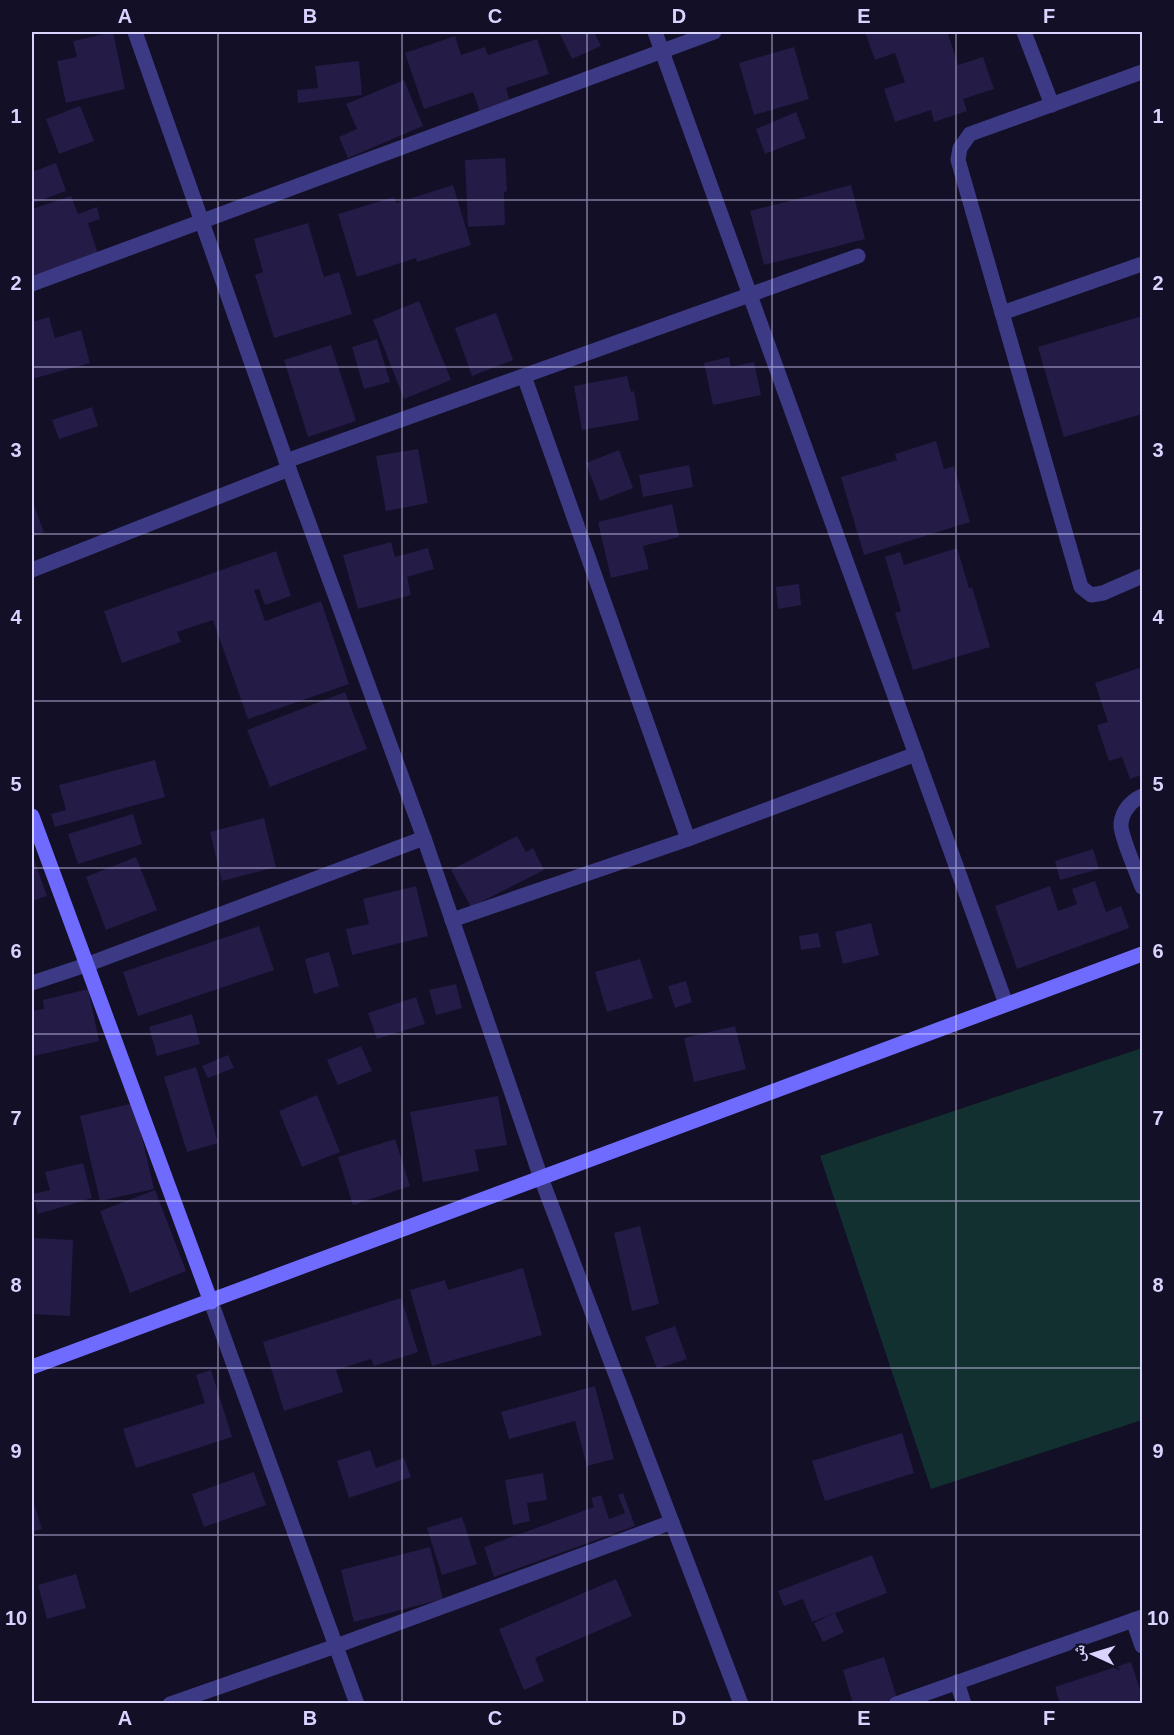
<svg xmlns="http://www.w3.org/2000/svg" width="1174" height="1735" font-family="Arial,'Noto Naskh Arabic',sans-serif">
<rect width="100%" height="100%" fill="#130f26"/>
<polygon fill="#12302f" points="1142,1048 1142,1420 931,1489 820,1156"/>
<g fill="#241b47">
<polygon points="113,32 125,89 66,103 57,61 77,57 73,41"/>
<polygon points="559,32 594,32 601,46 572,59"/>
<polygon points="865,32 953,32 948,34 958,65 983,57 994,89 963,99 967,111 934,122 931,110 895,122 884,89 905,82 895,53 875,60"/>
<polygon points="455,36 461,55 485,47 488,55 537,39 549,74 506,88 510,102 480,112 473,92 424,109 405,53"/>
<polygon points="794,47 809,99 754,115 739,63"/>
<polygon points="359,61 362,95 298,103 297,90 318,88 315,66"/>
<polygon points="404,80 423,126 348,158 339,137 357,129 346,104"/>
<polygon points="80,106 94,141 59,154 46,119"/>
<polygon points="796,112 806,138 765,154 756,129"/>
<polygon points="505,158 507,191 504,192 505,225 468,227 465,160"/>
<polygon points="56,163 66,191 34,203 32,197 32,172"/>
<polygon points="453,185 471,245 417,262 416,258 357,277 338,214 394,197 396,203"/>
<polygon points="851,185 865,239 764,265 750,211"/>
<polygon points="71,196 78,214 97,207 100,219 88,223 98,254 32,276 32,209"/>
<polygon points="308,223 324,277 339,272 352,314 274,338 255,275 263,272 254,239"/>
<polygon points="419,301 451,380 404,399 373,320"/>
<polygon points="496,313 513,360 472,376 455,328"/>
<polygon points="1142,316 1142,414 1064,437 1038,347"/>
<polygon points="49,317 55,338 81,330 90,363 32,379 32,322"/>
<polygon points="377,339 390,382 364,389 352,347"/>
<polygon points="331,345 356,421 308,437 284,360"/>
<polygon points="729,357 731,367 754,362 761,395 713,405 704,363"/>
<polygon points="627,376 631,392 634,391 639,420 582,430 574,386"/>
<polygon points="92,407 98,426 59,439 52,420"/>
<polygon points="936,441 944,469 954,466 970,522 864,555 841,477 897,460 895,454"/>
<polygon points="418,449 428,503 386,511 376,456"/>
<polygon points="619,450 633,488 600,501 586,463"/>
<polygon points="689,465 693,487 643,497 639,475"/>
<polygon points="32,500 44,532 32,537"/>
<polygon points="672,504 679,537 643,546 649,569 611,578 598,522"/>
<polygon points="391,542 395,557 428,548 434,569 407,577 411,595 358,609 343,555"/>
<polygon points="957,548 969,588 972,587 990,647 913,670 895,613 901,611 885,557 900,552 904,565"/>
<polygon points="276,551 291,596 265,605 259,589 254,590 265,621 321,601 349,684 248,719 213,620 177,632 181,642 122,663 104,611"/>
<polygon points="799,584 801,605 778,609 776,587"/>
<polygon points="1142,667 1142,775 1130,779 1122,757 1109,761 1097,725 1108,722 1095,683"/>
<polygon points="345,692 367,749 270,787 247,730"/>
<polygon points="155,760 165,797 55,827 51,814 66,810 59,785"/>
<polygon points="133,814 142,844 78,864 68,834"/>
<polygon points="264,818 276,867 222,881 210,832"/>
<polygon points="517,836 526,852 533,848 544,870 471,907 451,870"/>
<polygon points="1093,849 1099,869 1060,880 1055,861"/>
<polygon points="32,854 47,896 32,901"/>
<polygon points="136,857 157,910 106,930 86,877"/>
<polygon points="1095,881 1106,912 1121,906 1129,928 1017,969 995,906 1050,886 1058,911 1077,904 1072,889"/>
<polygon points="416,886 428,936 352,955 346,929 369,924 363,899"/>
<polygon points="871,923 879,955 843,964 835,932"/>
<polygon points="259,926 274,970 138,1016 123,972"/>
<polygon points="818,933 821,947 801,950 799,936"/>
<polygon points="329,952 339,986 314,994 305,959"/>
<polygon points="640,959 653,998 607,1012 595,972"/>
<polygon points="686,981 692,1002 675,1008 668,986"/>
<polygon points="456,984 462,1008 436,1015 429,990"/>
<polygon points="88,989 99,1041 34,1056 32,1046 32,1011 44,1009 43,1000"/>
<polygon points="416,997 425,1024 377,1039 368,1013"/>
<polygon points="192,1014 200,1044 157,1056 149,1027"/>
<polygon points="735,1026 746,1069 694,1082 684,1038"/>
<polygon points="361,1046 372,1071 338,1085 327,1060"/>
<polygon points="228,1055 234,1068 208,1078 202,1066"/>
<polygon points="196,1067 218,1143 187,1152 164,1077"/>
<polygon points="317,1095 340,1152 302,1167 279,1111"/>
<polygon points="498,1096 507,1145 475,1150 479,1171 423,1182 410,1112"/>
<polygon points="134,1103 154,1189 100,1201 80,1116"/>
<polygon points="395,1139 410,1186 353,1205 338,1157"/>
<polygon points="83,1163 92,1198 38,1214 33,1194 50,1190 45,1172"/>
<polygon points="155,1190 186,1271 130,1293 100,1211"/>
<polygon points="640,1226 659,1304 632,1311 614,1233"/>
<polygon points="32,1238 73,1240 70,1316 32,1314"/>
<polygon points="523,1268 542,1335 432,1366 410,1290 445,1280 448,1290"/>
<polygon points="401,1298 418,1352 374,1366 371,1359 336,1370 343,1392 284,1411 263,1342"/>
<polygon points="675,1326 687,1359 657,1369 645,1337"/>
<polygon points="211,1370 232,1437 136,1468 123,1429 205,1403 196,1375"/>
<polygon points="595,1386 614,1459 587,1466 575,1421 509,1439 501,1412"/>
<polygon points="902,1433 914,1473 825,1501 812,1461"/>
<polygon points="370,1450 376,1468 404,1458 411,1477 349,1498 337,1461"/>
<polygon points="254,1472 266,1505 204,1527 192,1494"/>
<polygon points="543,1473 547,1500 527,1503 530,1521 513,1525 505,1480"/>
<polygon points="623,1493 635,1526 494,1577 484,1547 594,1507 591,1498 601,1495 609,1519 625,1513 618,1495"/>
<polygon points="32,1497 42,1529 32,1532"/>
<polygon points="462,1517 477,1564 442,1575 427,1528"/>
<polygon points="430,1547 443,1599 354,1622 341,1570"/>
<polygon points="872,1555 887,1593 812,1622 803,1599 784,1606 778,1591"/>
<polygon points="76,1574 86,1608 47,1619 38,1585"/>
<polygon points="616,1579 632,1616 535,1658 544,1681 524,1690 499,1629"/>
<polygon points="835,1613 844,1632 823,1642 814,1623"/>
<polygon points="884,1657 897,1698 878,1704 853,1704 843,1670"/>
<polygon points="1131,1662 1142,1696 1142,1704 1060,1704 1055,1687"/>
</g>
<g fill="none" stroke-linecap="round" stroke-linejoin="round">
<g stroke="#3d3a85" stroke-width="15">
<polyline points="135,32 289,469 424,838 541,1178 741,1704"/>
<polyline points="655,32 1006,1004"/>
<polyline points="1024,32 1052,105"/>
<polyline points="1142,72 970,134 960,148 958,160 1081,587 1091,595 1103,593 1142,576"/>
<polyline points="32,284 714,32"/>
<polyline points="1002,313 1142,264"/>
<polyline points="524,376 688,839"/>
<polyline points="286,461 858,256"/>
<polyline points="32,570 289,469"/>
<path d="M1142 796C1131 801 1122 811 1121 824 1120 835 1138 875 1142 887"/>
<polyline points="452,920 688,839 916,754"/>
<polyline points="32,983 86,965 424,838"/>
<polyline points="211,1302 357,1704"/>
<polyline points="1133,1620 1142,1646"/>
<polyline points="957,1682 964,1704"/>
<polyline points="170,1704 336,1646 672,1522"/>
<polyline points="896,1704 1142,1617"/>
</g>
<g stroke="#6f6bff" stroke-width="15">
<polyline points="32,816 211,1302"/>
<polyline points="32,1367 1142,954"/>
</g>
</g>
<path fill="none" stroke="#d9d4ff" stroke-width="1.5" stroke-opacity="0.55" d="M218 32V1704M402 32V1704M587 32V1704M772 32V1704M956 32V1704M32 200H1142M32 367H1142M32 534H1142M32 701H1142M32 868H1142M32 1034H1142M32 1201H1142M32 1368H1142M32 1535H1142"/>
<rect width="1174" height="1735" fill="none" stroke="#130f26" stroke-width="66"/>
<g transform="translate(1093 1654) rotate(274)" stroke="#130f26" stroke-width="4.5" paint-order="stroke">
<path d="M0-4.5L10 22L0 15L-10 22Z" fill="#d9d4ff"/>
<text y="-9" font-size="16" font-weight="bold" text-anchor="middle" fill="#d9d4ff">ش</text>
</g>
<rect x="33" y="33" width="1108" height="1669" fill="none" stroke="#d9d4ff" stroke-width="2"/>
<g font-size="20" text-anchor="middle" font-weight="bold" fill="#d9d4ff">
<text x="125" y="23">A</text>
<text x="310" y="23">B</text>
<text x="495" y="23">C</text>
<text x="679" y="23">D</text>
<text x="864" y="23">E</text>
<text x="1049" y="23">F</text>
<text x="16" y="123">1</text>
<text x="1158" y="123">1</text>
<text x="16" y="290">2</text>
<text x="1158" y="290">2</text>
<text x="16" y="457">3</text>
<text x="1158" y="457">3</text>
<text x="16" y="624">4</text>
<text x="1158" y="624">4</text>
<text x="16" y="791">5</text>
<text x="1158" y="791">5</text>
<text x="16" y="958">6</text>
<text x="1158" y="958">6</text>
<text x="16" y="1125">7</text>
<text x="1158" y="1125">7</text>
<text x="16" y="1292">8</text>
<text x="1158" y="1292">8</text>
<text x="16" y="1458">9</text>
<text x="1158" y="1458">9</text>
<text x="16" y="1625">10</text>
<text x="1158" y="1625">10</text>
<text x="125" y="1725">A</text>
<text x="310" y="1725">B</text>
<text x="495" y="1725">C</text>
<text x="679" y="1725">D</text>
<text x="864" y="1725">E</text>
<text x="1049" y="1725">F</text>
</g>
</svg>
